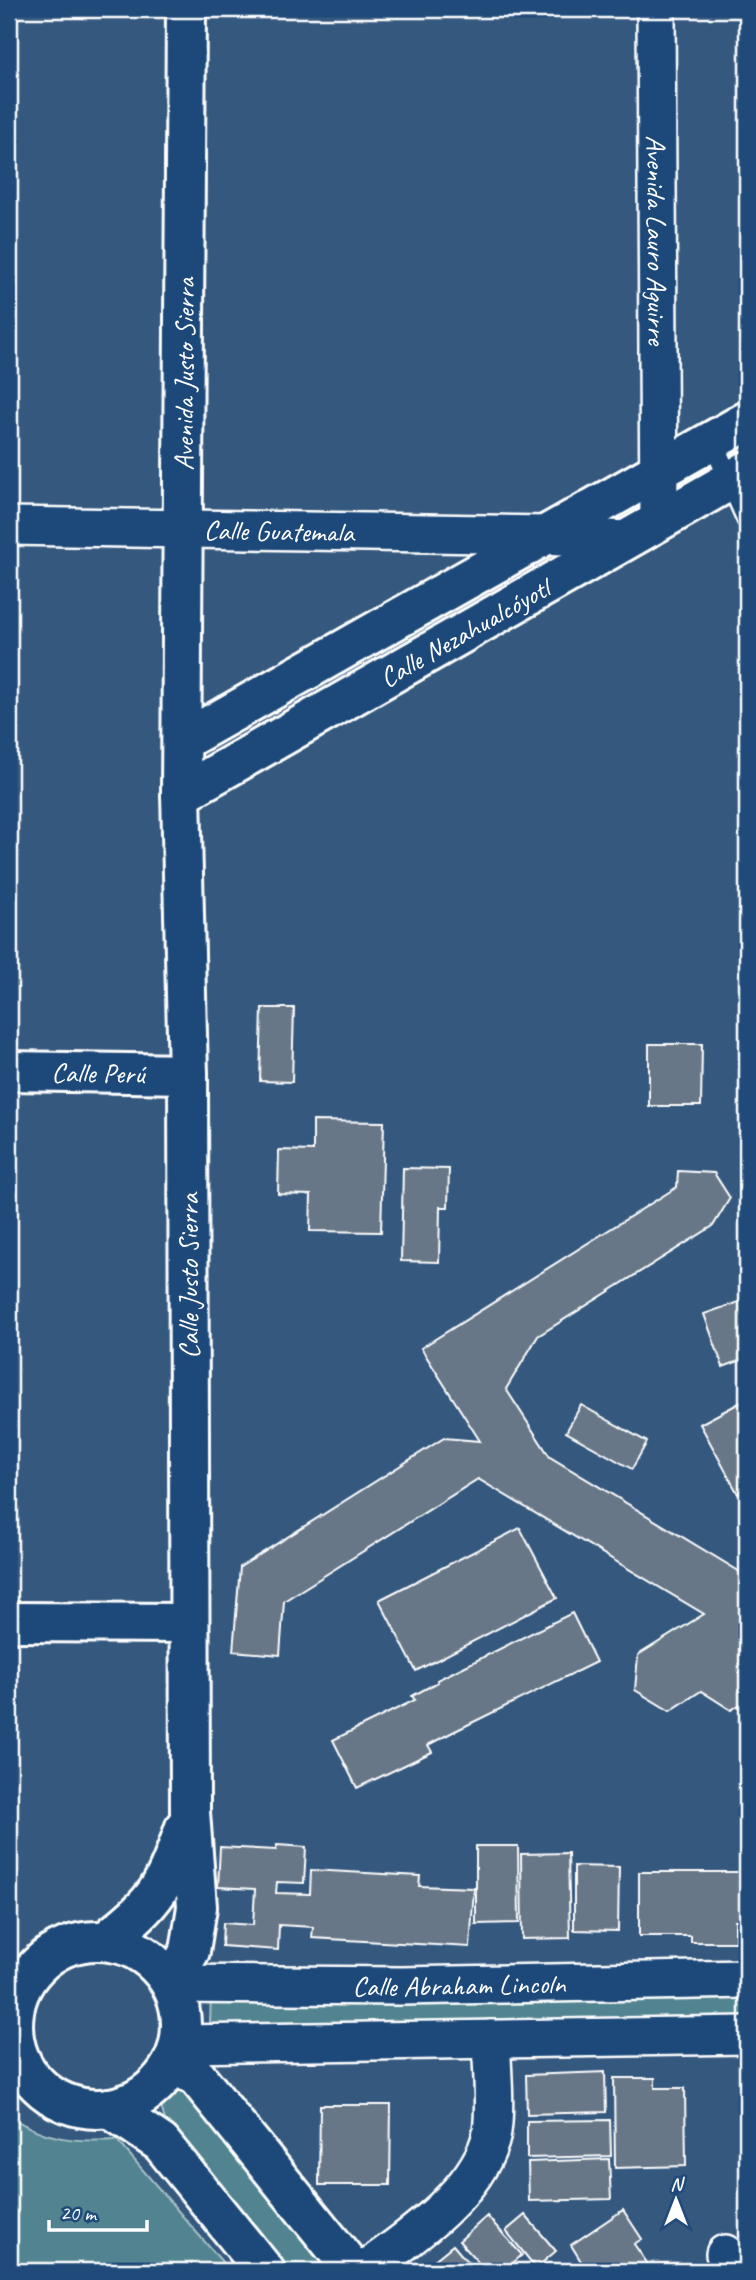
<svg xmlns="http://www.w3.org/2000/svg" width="756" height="2280" font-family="Caveat,sans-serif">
<rect width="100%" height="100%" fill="#35587e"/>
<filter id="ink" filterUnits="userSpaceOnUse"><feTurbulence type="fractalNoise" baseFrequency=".0143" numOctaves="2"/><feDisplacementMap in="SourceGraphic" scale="14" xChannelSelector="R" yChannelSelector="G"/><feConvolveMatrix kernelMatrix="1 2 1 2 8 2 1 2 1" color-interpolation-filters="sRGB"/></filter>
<g filter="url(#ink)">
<g fill="#518490" stroke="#a8c2c8" stroke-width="2">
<polygon points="747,1988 747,2022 210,2025 211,1992"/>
<polygon points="191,2086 341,2271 276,2271 170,2138 157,2092"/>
<path d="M9 2115C42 2140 76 2142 117 2140L230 2271H9Z"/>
</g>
<g fill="#687787" stroke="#fff" stroke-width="2">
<polygon points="262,1008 294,1008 292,1082 260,1081"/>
<polygon points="649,1044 702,1044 701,1106 649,1106"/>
<polygon points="313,1121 384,1122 381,1232 310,1231 311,1195 278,1194 279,1150 313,1151"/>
<polygon points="403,1168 449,1169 448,1207 440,1207 439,1262 401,1261"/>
<polygon points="678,1171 714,1173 730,1198 713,1226 538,1336 506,1389 550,1457 747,1576 747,1700 731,1710 701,1691 670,1711 635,1690 638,1655 704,1614 478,1479 284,1601 280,1655 233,1651 240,1567 444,1438 480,1441 421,1348 677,1187"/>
<polygon points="747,1299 747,1358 723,1367 704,1314"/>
<polygon points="747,1399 747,1489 738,1494 700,1424"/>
<polygon points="581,1405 647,1442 632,1469 566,1432"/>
<polygon points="520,1528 557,1598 416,1671 379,1600"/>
<polygon points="572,1613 596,1662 451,1733 428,1745 432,1752 357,1788 333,1740 415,1700 412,1696 438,1682 437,1680"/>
<polygon points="277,1845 306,1847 304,1883 277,1882 276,1893 310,1894 311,1870 420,1876 419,1886 474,1888 470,1947 312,1938 313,1927 279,1925 278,1950 222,1946 223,1923 253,1925 255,1889 218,1887 220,1847 276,1850"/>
<polygon points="476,1846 518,1846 519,1923 476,1924"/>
<polygon points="568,1853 570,1938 522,1939 521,1854"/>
<polygon points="574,1866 619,1867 618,1931 574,1930"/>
<polygon points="639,1872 747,1872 747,1920 735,1920 735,1942 691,1942 691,1936 639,1936"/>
<polygon points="605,2072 606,2112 527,2114 526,2075"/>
<polygon points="614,2078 655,2078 655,2088 685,2088 686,2166 615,2168"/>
<polygon points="320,2105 391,2105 390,2185 319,2185"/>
<polygon points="610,2120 611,2156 527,2158 527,2121"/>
<polygon points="609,2159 611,2199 529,2201 528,2162"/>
<polygon points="623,2210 642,2239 634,2244 652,2270 587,2271 571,2245"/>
<polygon points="525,2215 556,2251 536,2268 506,2231"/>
<polygon points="487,2216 522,2255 504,2271 486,2271 459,2241"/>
<polygon points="453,2245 475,2271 429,2271 426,2267"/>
</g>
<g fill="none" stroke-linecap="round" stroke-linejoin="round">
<defs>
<polyline id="lane" points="712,441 747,519"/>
<g id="street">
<path id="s1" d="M656 9 659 521"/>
<path id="s2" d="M9 526 547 535 624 540"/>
<path id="s3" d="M172 1984 402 1986 747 1979"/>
<polyline points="9,1986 21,1986"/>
<polyline points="9,2043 15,2043"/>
<polyline points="180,2044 747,2035"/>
<polyline points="725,2254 739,2271"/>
<path d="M364 2271C408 2239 473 2196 490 2141 497 2118 492 2065 491 2039"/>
</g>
<g id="secondary">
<polyline points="182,741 747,421"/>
<path id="s4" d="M181 794 747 471"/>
<path id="s5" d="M9 1071 188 1074"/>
<polyline points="9,1622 188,1623"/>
<path d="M107 1940C159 1898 163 1890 185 1827"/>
<circle cx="97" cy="2025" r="84"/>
<path id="s6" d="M171 1982 190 1951 197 1907 190 1812 188 1074 181 794 186 9"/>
<polyline points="173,2063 197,2077 354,2271"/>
<polyline points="109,2108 161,2143 265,2271"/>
</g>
</defs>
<use href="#lane" stroke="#fff" stroke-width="24"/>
<use href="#street" stroke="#fff" stroke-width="42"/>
<use href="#secondary" stroke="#fff" stroke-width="44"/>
<use href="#lane" stroke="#1f4a7a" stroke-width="19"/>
<use href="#street" stroke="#1f4a7a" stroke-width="37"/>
<use href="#secondary" stroke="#1f4a7a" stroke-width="38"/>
</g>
</g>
<g text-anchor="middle" stroke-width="6" stroke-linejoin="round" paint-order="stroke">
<g font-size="28" fill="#fff" stroke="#1f4a7a">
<text dy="10" stroke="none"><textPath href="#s1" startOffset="231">Avenida Lauro Aguirre</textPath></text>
<text dy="10" stroke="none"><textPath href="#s6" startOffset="1614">Avenida Justo Sierra</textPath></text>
<text dy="10" stroke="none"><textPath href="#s2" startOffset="270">Calle Guatemala</textPath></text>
<text dy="10" stroke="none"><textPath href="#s4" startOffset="326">Calle Nezahualcóyotl</textPath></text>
<text dy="10" stroke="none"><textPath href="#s5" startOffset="89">Calle Perú</textPath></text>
<text transform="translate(188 1276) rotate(-90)" y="10">Calle Justo Sierra</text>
<text dy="10" stroke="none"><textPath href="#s3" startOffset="287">Calle Abraham Lincoln</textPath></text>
</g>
</g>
<rect width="756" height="2280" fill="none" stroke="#1f4a7a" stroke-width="35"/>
<rect x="18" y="18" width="721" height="2245" fill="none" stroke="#fff" stroke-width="2.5" filter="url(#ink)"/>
<g transform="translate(676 2200)" stroke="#1f4a7a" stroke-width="5" paint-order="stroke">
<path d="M0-5L12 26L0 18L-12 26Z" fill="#ffffff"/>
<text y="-10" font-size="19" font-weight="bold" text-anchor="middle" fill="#ffffff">N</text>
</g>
<path d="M49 2220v10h98v-10" fill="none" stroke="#ffffff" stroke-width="3.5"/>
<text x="60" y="2220" font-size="21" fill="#ffffff" stroke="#1f4a7a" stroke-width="5" paint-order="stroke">20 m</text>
</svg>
